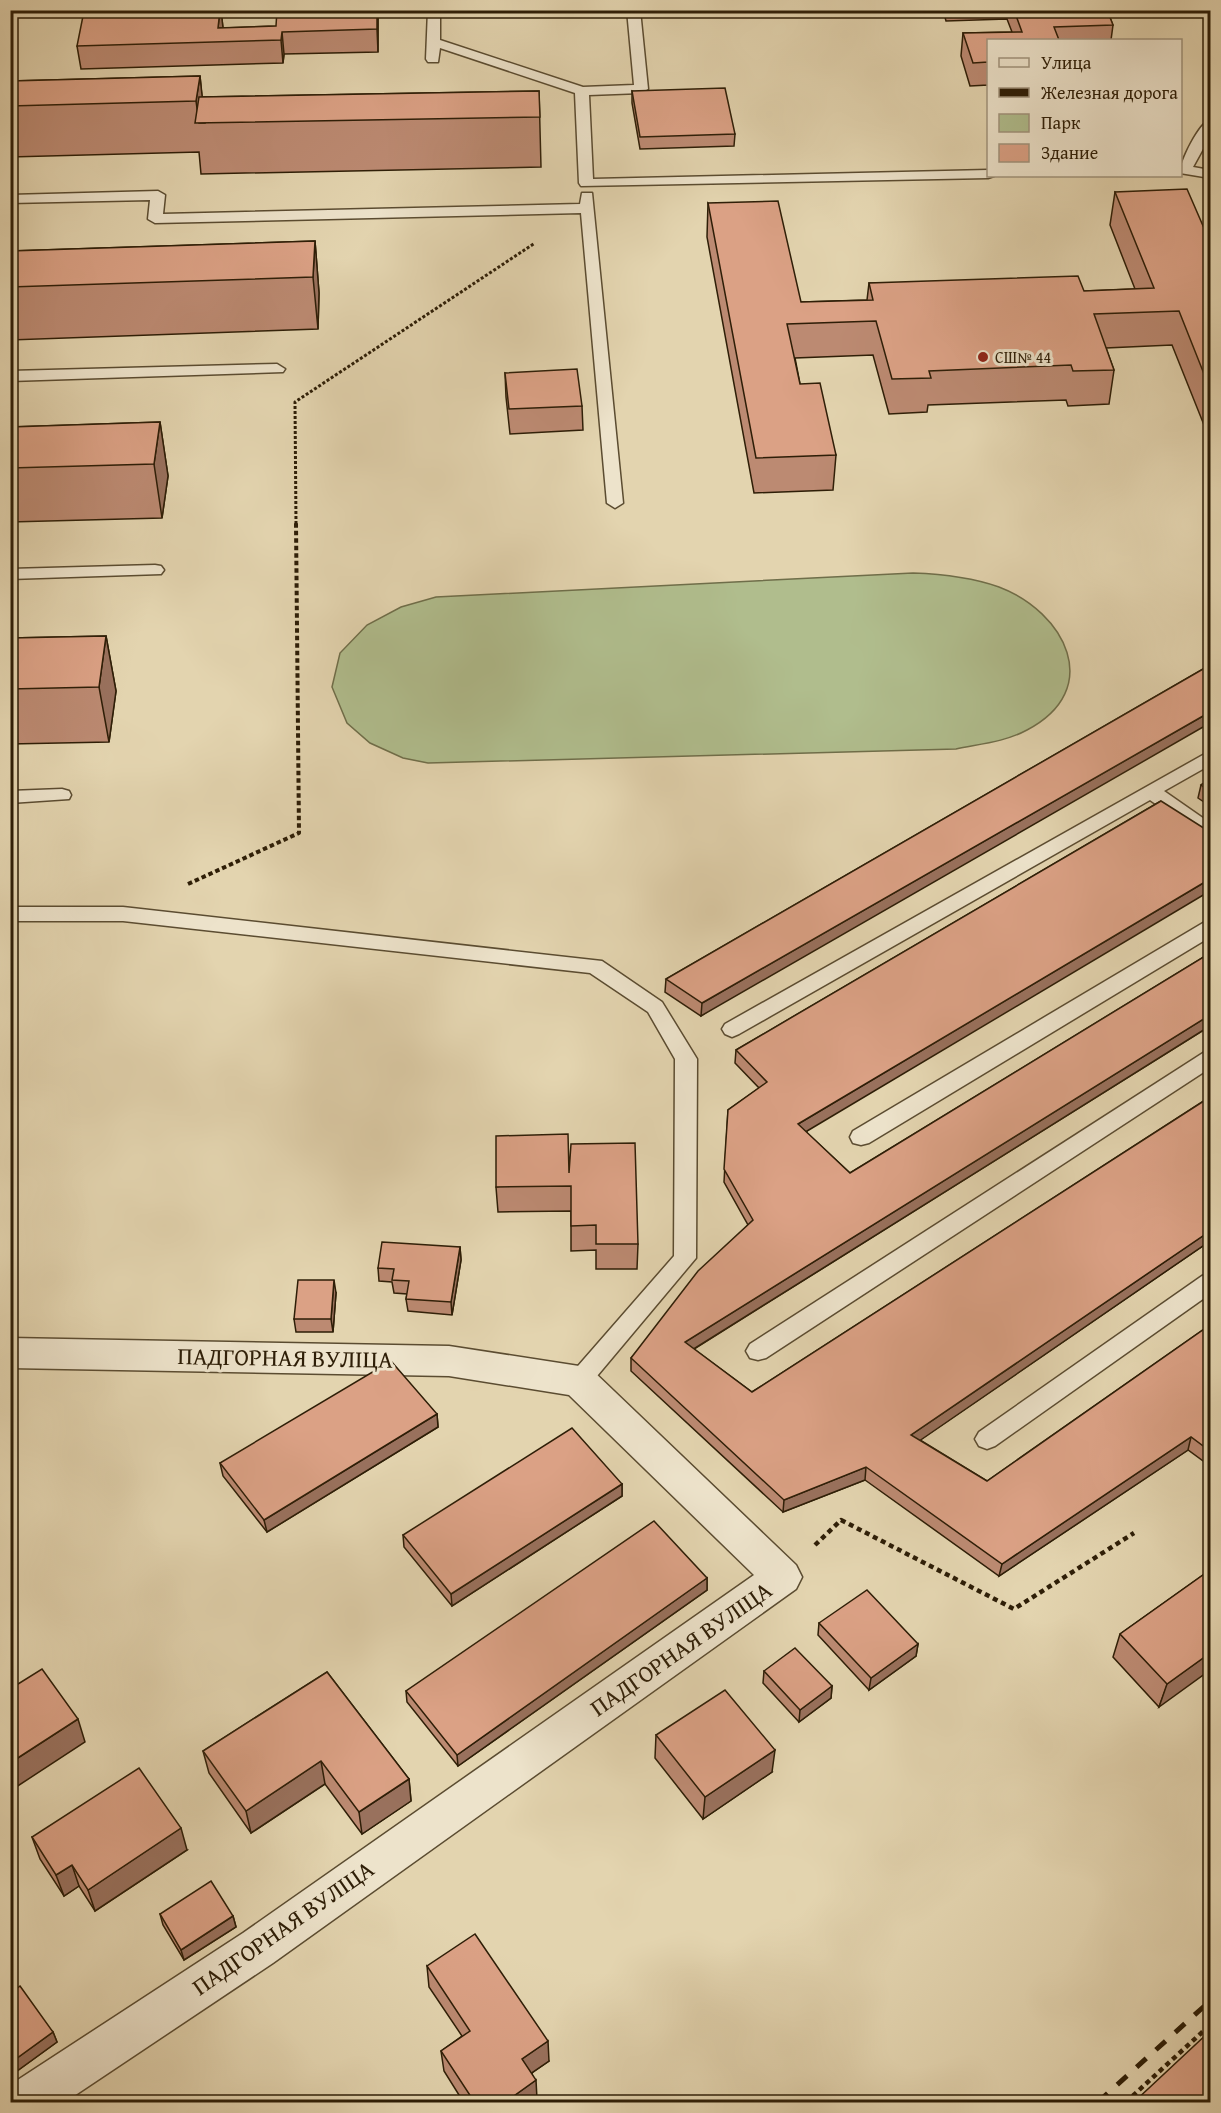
<svg xmlns="http://www.w3.org/2000/svg" width="1221" height="2113" font-family="'Gentium Book Plus',serif">
<rect width="100%" height="100%" fill="#e3d4af"/>
<filter id="stains"><feTurbulence type="fractalNoise" baseFrequency=".00333" numOctaves="4"/><feColorMatrix values="0 0 0 0 .2 0 0 0 0 .09 0 0 0 0 .02 0 0 0 .5 -.17"/></filter>
<radialGradient id="worn" r=".72"><stop offset=".6" stop-color="#630" stop-opacity="0"/><stop offset="1" stop-color="#630" stop-opacity=".3"/></radialGradient>
<path fill="#b0bd8d" stroke="#6f6e4a" stroke-width="1.5" d="M913 573C942 574 971 577 999 587 1065 612 1105 689 1027 730 1005 742 980 744 956 749L428 763 403 758 370 743 347 723 332 687 340 653 367 625 401 607 436 597Z"/>
<g fill="none" stroke-linecap="round" stroke-linejoin="round">
<defs>
<g id="lane">
<polygon points="428,10 440,10 440,40 583,87 634,85 627,10 640,10 648,89 641,93 589,95 593,179 988,170 988,176 994,176 988,178 581,186 579,183 575,93 440,48 438,62 428,62 426,59"/>
<path d="M1210 120V136L1193 167 1210 170V178L1180 173C1180 162 1199 123 1210 120Z"/>
<polygon points="158,191 165,195 163,214 580,204 582,193 592,193 623,503 615,508 607,503 581,213 155,223 148,219 150,200 10,203 10,195"/>
<polygon points="277,364 285,369 283,372 10,381 10,371"/>
<polygon points="155,565 161,566 164,570 161,574 10,579 10,569"/>
<polygon points="1210,751 1210,765 1164,791 1210,823 1210,838 1203,837 1150,800 739,1034 732,1037 725,1034 722,1029 725,1024"/>
<polygon points="62,789 69,791 71,795 69,799 10,803 10,791"/>
<polygon points="10,907 123,907 602,961 662,1002 697,1059 696,1258 587,1388 579,1391 571,1388 567,1381 571,1374 674,1256 675,1059 648,1012 590,973 123,921 10,921"/>
<polygon points="1210,921 1210,937 869,1143 861,1145 853,1143 850,1137 853,1131 1203,923"/>
<polygon points="1210,1050 1210,1068 766,1358 758,1360 750,1358 746,1351 750,1344 1203,1053"/>
<polygon points="1210,1273 1210,1294 995,1446 987,1449 979,1446 975,1439 979,1432 1202,1276"/>
</g>
<polygon id="street" points="10,1338 449,1346 579,1366 592,1370 796,1565 802,1577 796,1589 273,1963 65,2102 10,2102 10,2085 243,1933 754,1575 569,1395 449,1376 10,1368"/>
</defs>
<use href="#lane" stroke="#5b4c31" stroke-width="3"/>
<use href="#street" stroke="#5b4c31" stroke-width="3"/>
<polyline stroke="#2e1e07" stroke-width="3" stroke-dasharray="3 2" stroke-linecap="butt" points="296,524 295,402 535,243"/>
<polyline stroke="#2e1e07" stroke-width="4" stroke-dasharray="4.5 3" stroke-linecap="butt" points="188,884 299,833 296,523"/>
<g stroke="#2e1e07" stroke-width="4.5" stroke-dasharray="5 4" stroke-linecap="butt">
<polyline points="815,1545 841,1520 1014,1609 1134,1533"/>
<polyline points="1126,2102 1210,2025"/>
</g>
<use href="#lane" fill="#ede3cb" fill-rule="evenodd"/>
<use href="#street" fill="#ede3cb" fill-rule="evenodd"/>
<polyline stroke="#2e1e07" stroke-width="5" stroke-dasharray="13 13" stroke-linecap="butt" points="1098,2102 1210,2001"/>
</g>
<g fill="#bc8a72" stroke="#2e1e07" stroke-width="1.5">
<polygon points="128,10 221,10 223,28 276,26 378,10 378,52 284,54 283,63 81,69 77,46 127,15"/>
<polygon points="499,10 544,10 499,12"/>
<polygon points="943,10 1107,10 1113,25 1111,40 988,40 988,85 970,86 961,56 963,33 1012,32 1007,19 946,21"/>
<polygon points="200,76 202,97 539,91 541,167 201,174 199,152 10,157 10,81"/>
<polygon points="632,91 735,134 734,146 640,149 632,103"/>
<polygon points="1115,192 1210,242 1210,440 1172,345 1106,348 1114,370 1109,404 1068,406 1066,400 928,405 927,412 889,414 873,355 795,358 800,384 836,455 833,490 754,493 707,237 708,203 801,302 867,300 869,283 1084,291 1135,289 1110,225"/>
<polygon points="315,241 319,293 318,329 10,340 10,251"/>
<polygon points="505,373 582,406 583,430 510,434 506,397"/>
<polygon points="160,422 168,476 162,518 10,522 10,427"/>
<polygon points="106,636 116,691 109,742 10,744 10,638"/>
<polygon points="1210,665 701,1016 665,992 666,979"/>
<polygon points="1210,779 1210,806 1198,798 1201,785"/>
<polygon points="1161,801 806,1132 850,1173 1210,953 1210,1026 694,1349 752,1392 1210,1097 1210,1241 920,1440 987,1481 1210,1325 1210,1466 1188,1450 999,1576 865,1480 783,1512 631,1371 631,1358 748,1225 724,1182 728,1110 759,1088 735,1063 736,1050"/>
<polygon points="569,1173 638,1244 637,1269 596,1269 596,1250 571,1251 571,1211 498,1212 496,1187"/>
<polygon points="460,1247 461,1260 452,1315 408,1311 406,1299 407,1294 394,1293 392,1282 379,1281 378,1268"/>
<polygon points="336,1293 333,1332 296,1332 294,1319"/>
<polygon points="437,1414 438,1427 267,1532 223,1476 220,1463"/>
<polygon points="622,1484 622,1496 452,1606 404,1547 403,1535"/>
<polygon points="1210,1570 1159,1707 1113,1657 1120,1634"/>
<polygon points="707,1578 707,1590 458,1766 407,1702 406,1691"/>
<polygon points="819,1623 918,1644 916,1656 869,1690 818,1635"/>
<polygon points="764,1671 832,1686 831,1698 799,1722 763,1683"/>
<polygon points="327,1672 409,1779 411,1801 362,1834 325,1784 251,1833 209,1773 203,1751"/>
<polygon points="656,1735 772,1772 703,1819 655,1758"/>
<polygon points="32,1837 187,1850 95,1911 79,1886 64,1896 40,1859"/>
<polygon points="160,1914 233,1916 236,1927 184,1960 163,1925"/>
<polygon points="427,1966 549,2061 532,2073 537,2099 533,2103 464,2103 444,2071 441,2051 462,2036 429,1987"/>
<polygon points="10,1994 53,2032 57,2042 17,2071 10,2062"/>
</g>
<g fill="#99715d" stroke="#2e1e07" stroke-width="1.5">
<polygon points="220,10 221,10 223,28 218,28"/>
<polygon points="377,10 378,10 378,52 377,29"/>
<polygon points="282,32 284,54 283,63 281,40"/>
<polygon points="200,76 205,123 199,123 196,101"/>
<polygon points="315,241 319,293 318,329 313,277"/>
<polygon points="160,422 168,476 162,518 154,464"/>
<polygon points="106,636 116,691 109,742 99,687"/>
<polygon points="1210,712 1210,723 701,1016 702,1003"/>
<polygon points="1210,879 1210,891 797,1137 798,1124"/>
<polygon points="1210,1015 1210,1026 684,1355 685,1342"/>
<polygon points="10,1184 14,1198 10,1211"/>
<polygon points="1210,1231 1210,1241 909,1448 911,1435"/>
<polygon points="460,1247 461,1260 452,1315 451,1302"/>
<polygon points="334,1280 336,1293 333,1332 331,1319"/>
<polygon points="437,1414 438,1427 267,1532 264,1520"/>
<polygon points="1191,1437 1188,1450 999,1576 1002,1564"/>
<polygon points="866,1467 865,1480 783,1512 784,1500"/>
<polygon points="622,1484 622,1496 452,1606 451,1594"/>
<polygon points="707,1578 707,1590 458,1766 457,1755"/>
<polygon points="918,1644 916,1656 869,1690 871,1678"/>
<polygon points="1210,1653 1210,1670 1159,1707 1167,1684"/>
<polygon points="832,1686 831,1698 799,1722 800,1710"/>
<polygon points="78,1719 85,1742 10,1791 10,1763"/>
<polygon points="775,1750 772,1772 703,1819 705,1797"/>
<polygon points="321,1761 325,1784 251,1833 246,1811"/>
<polygon points="409,1779 411,1801 362,1834 359,1812"/>
<polygon points="181,1828 187,1850 95,1911 88,1890"/>
<polygon points="72,1865 79,1886 64,1896 56,1875"/>
<polygon points="233,1916 236,1927 184,1960 181,1950"/>
<polygon points="53,2032 57,2042 17,2071 13,2061"/>
<polygon points="548,2041 549,2061 524,2078 522,2059"/>
<polygon points="536,2080 537,2099 533,2103 504,2103"/>
</g>
<g fill="#dba185" stroke="#2e1e07" stroke-width="1.5">
<polygon points="128,10 220,10 218,28 276,26 277,10 377,10 377,29 282,32 281,40 77,46 83,16 127,15"/>
<polygon points="1014,10 1107,10 1113,25 1054,27 1059,40 988,40 988,62 973,63 963,33 1022,32"/>
<polygon points="200,76 196,101 10,106 10,81"/>
<polygon points="725,88 735,134 640,137 632,91"/>
<polygon points="539,91 540,117 195,123 199,97"/>
<polygon points="1187,189 1210,242 1210,389 1179,311 1094,314 1114,370 1073,371 1071,365 929,371 931,378 892,379 876,321 787,324 800,384 820,383 836,455 756,458 708,203 778,201 801,302 873,300 869,283 1078,276 1084,291 1154,288 1115,192"/>
<polygon points="315,241 313,277 10,287 10,251"/>
<polygon points="577,369 582,406 509,409 505,373"/>
<polygon points="160,422 154,464 10,468 10,427"/>
<polygon points="106,636 99,687 10,689 10,638"/>
<polygon points="1210,665 1210,712 702,1003 666,979"/>
<polygon points="1210,779 1210,791 1201,785"/>
<polygon points="1161,801 1210,832 1210,879 798,1124 850,1173 1210,953 1210,1015 685,1342 752,1392 1210,1097 1210,1231 911,1435 987,1481 1210,1325 1210,1451 1191,1437 1002,1564 866,1467 784,1500 631,1358 698,1271 753,1220 724,1169 728,1110 767,1082 736,1050"/>
<polygon points="568,1134 569,1173 571,1144 635,1143 638,1244 596,1244 596,1225 571,1226 571,1186 496,1187 496,1136"/>
<polygon points="382,1242 460,1247 451,1302 406,1299 409,1281 392,1280 394,1269 378,1268"/>
<polygon points="298,1280 334,1280 331,1319 294,1319"/>
<polygon points="391,1361 437,1414 264,1520 220,1463"/>
<polygon points="572,1428 622,1484 451,1594 403,1535"/>
<polygon points="654,1521 707,1578 457,1755 406,1691"/>
<polygon points="1210,1570 1210,1653 1167,1684 1120,1634"/>
<polygon points="867,1590 918,1644 871,1678 819,1623"/>
<polygon points="795,1648 832,1686 800,1710 764,1671"/>
<polygon points="42,1669 78,1719 10,1763 10,1689"/>
<polygon points="327,1672 409,1779 359,1812 321,1761 246,1811 203,1751"/>
<polygon points="725,1690 775,1750 705,1797 656,1735"/>
<polygon points="139,1768 181,1828 88,1890 72,1865 56,1875 32,1837"/>
<polygon points="211,1881 233,1916 181,1950 160,1914"/>
<polygon points="475,1934 548,2041 522,2059 536,2080 504,2103 475,2103 441,2051 470,2031 427,1966"/>
<polygon points="20,1986 53,2032 13,2061 10,2058 10,1994"/>
<polygon points="1210,2031 1210,2103 1133,2103"/>
</g>
<circle fill="#8f2418" stroke="#ede3cb" stroke-width="2" cx="983" cy="357" r="6"/>
<g text-anchor="middle" stroke-width="6" stroke-linejoin="round" paint-order="stroke">
<g font-size="16" fill="#2e1e07" stroke="#ede3cb" text-anchor="start">
<text x="995" y="363">СШ№ 44</text>
</g>
<g font-size="24" fill="#2e1e07" stroke="#ede3cb">
<text transform="translate(285 1358) rotate(1)" y="8">ПАДГОРНАЯ ВУЛІЦА</text>
<text transform="translate(681 1649) rotate(-35)" y="8">ПАДГОРНАЯ ВУЛІЦА</text>
<text transform="translate(283 1928) rotate(-35)" y="8">ПАДГОРНАЯ ВУЛІЦА</text>
</g>
</g>
<rect width="1221" height="2113" fill="none" stroke="#e3d4af" stroke-width="36"/>
<rect x="12" y="12" width="1197" height="2089" fill="none" stroke="#2e1e07" stroke-width="3"/>
<rect x="18" y="18" width="1185" height="2077" fill="none" stroke="#2e1e07" stroke-width="1.5"/>
<rect x="987" y="39" width="195" height="138" fill="#ede3cb" stroke="#a1947d" stroke-width="1.5"/>
<rect x="999" y="58" width="30" height="9" fill="#ede3cb" stroke="#a1947d" stroke-width="1.5"/>
<text x="1041" y="69" font-size="18" fill="#2e1e07">Улица</text>
<rect x="999" y="88" width="30" height="9" fill="#2e1e07" stroke="#a1947d" stroke-width="1.5"/>
<text x="1041" y="99" font-size="18" fill="#2e1e07">Железная дорога</text>
<rect x="999" y="114" width="30" height="18" fill="#b0bd8d" stroke="#a1947d" stroke-width="1.5"/>
<text x="1041" y="129" font-size="18" fill="#2e1e07">Парк</text>
<rect x="999" y="144" width="30" height="18" fill="#dba185" stroke="#a1947d" stroke-width="1.5"/>
<text x="1041" y="159" font-size="18" fill="#2e1e07">Здание</text>
<rect width="100%" height="100%" filter="url(#stains)"/>
<rect width="100%" height="100%" fill="url(#worn)"/>
</svg>
